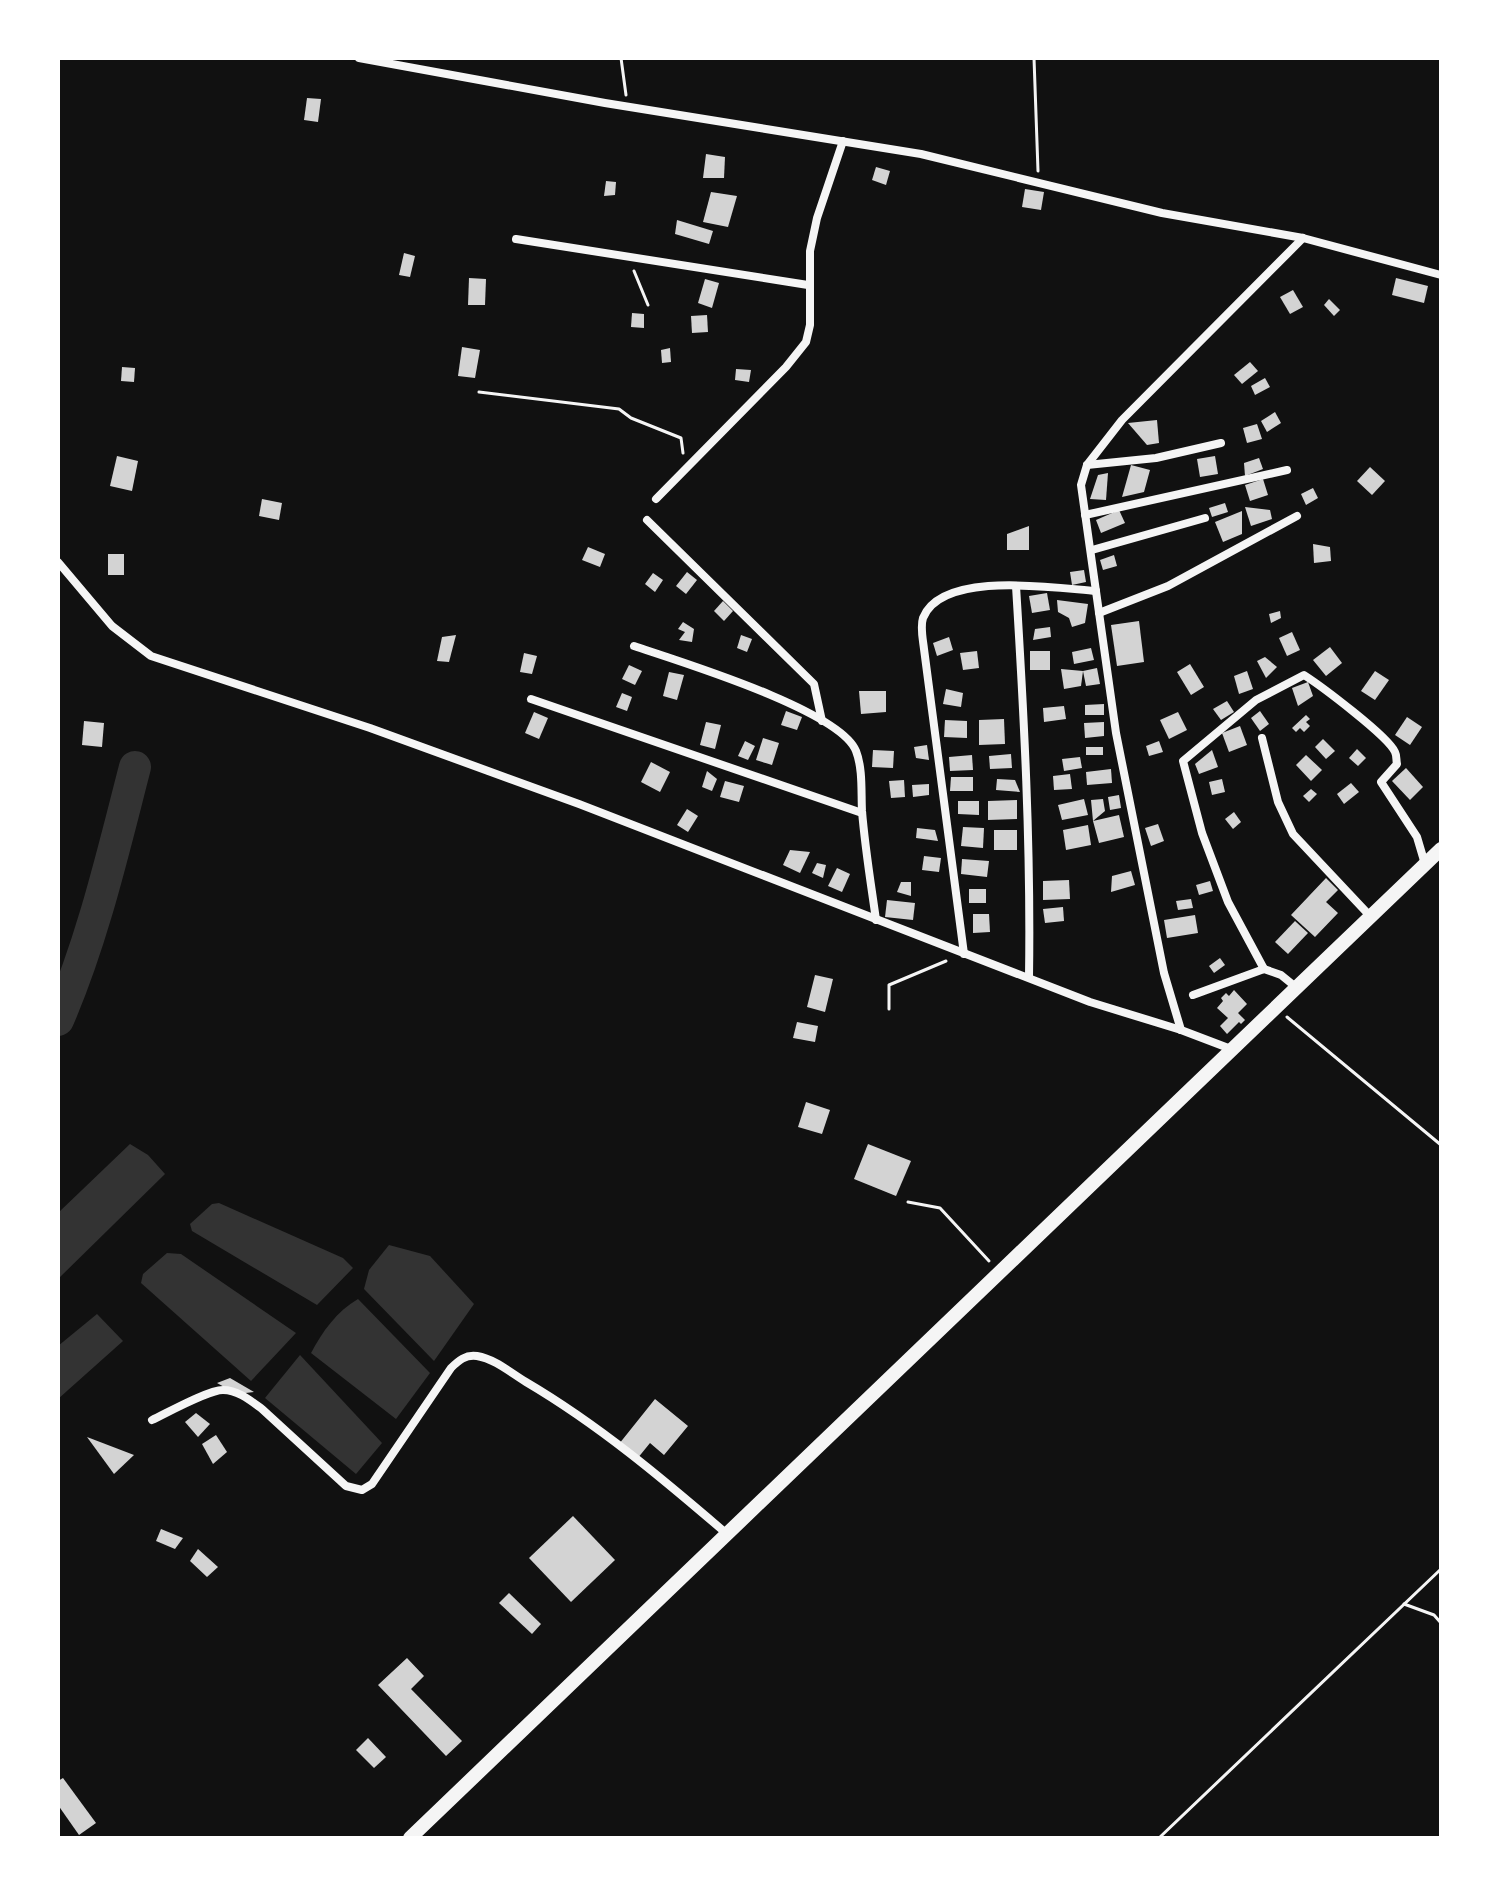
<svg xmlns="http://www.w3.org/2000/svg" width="1499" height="1896" font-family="'Archivo Narrow',sans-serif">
<rect width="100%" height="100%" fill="#111"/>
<g fill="#333">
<polygon points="130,1144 148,1155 165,1174 58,1279 58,1213"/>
<polygon points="219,1203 343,1258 353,1268 317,1305 192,1231 190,1224 212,1204"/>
<polygon points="389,1245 430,1256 474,1304 434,1361 364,1289 369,1270"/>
<polygon points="167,1253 181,1254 296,1333 251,1381 141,1283 143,1274"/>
<path d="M358 1299 430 1373 396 1419 311 1353C322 1332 337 1311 358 1299Z"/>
<polygon points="97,1314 123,1341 58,1399 58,1346"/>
<polygon points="300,1355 382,1443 356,1474 265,1398"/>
</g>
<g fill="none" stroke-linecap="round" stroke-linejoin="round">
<path stroke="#333" stroke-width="32" d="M58 1020C93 939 113 852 135 767"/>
</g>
<g fill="#d3d3d3">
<polygon points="307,98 321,99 318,122 304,120"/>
<polygon points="706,154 725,157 724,178 703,178"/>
<polygon points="876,167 890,171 886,185 872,180"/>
<polygon points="606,181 616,182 615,195 604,196"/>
<polygon points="1025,189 1044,192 1041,210 1022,207"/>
<polygon points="711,192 737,196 728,227 703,222"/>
<polygon points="677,220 713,231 709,244 675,234"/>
<polygon points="404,253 415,256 410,277 399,275"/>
<polygon points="469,278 486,279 485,305 468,305"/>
<polygon points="1396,278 1428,286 1424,303 1392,295"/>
<polygon points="705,279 719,283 712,308 698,303"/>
<polygon points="1293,290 1303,307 1290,314 1280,297"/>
<polygon points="1329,299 1340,310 1334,316 1324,305"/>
<polygon points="632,313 644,314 644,328 631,327"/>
<polygon points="707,315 708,332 692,333 691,316"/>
<polygon points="462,347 480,350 475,378 458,376"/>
<polygon points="670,348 671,362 662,363 661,350"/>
<polygon points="1250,362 1258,371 1242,384 1234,375"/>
<polygon points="122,367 135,368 134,382 121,381"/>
<polygon points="736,369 751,370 749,382 735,380"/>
<polygon points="1265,378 1270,387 1255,395 1251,386"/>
<polygon points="1275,412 1281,423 1267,432 1261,421"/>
<polygon points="1157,420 1159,443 1147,445 1128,423"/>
<polygon points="1257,424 1262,439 1247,443 1243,428"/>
<polygon points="117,456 138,461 132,491 110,486"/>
<polygon points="1215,456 1218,474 1200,477 1197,459"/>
<polygon points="1259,458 1263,469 1245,476 1244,463"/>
<polygon points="1131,465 1150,470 1144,492 1122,497"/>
<polygon points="1370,467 1385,481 1372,495 1357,481"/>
<polygon points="1108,473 1106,500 1090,499 1098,475"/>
<polygon points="1263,479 1268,495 1250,501 1245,485"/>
<polygon points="1313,488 1318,498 1306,505 1301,494"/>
<polygon points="262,499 282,503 279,520 259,516"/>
<polygon points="1225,503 1228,512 1212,517 1209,508"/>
<polygon points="1245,507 1270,510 1272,519 1251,526"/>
<polygon points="1119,510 1125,523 1101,533 1096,520"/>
<polygon points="1242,511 1242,534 1223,542 1215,522"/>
<polygon points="1029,526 1029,550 1007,550 1007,534"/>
<polygon points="1313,544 1330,547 1331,561 1314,563"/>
<polygon points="588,547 605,554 600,567 582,560"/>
<rect x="108" y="554" width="16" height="21"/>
<polygon points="1114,555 1117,566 1103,570 1100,560"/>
<polygon points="1084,570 1086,582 1072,585 1070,572"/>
<polygon points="687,572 697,580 686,594 676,586"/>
<polygon points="653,573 663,580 655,592 645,584"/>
<polygon points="1047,593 1050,610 1032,613 1029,596"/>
<polygon points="1057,600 1088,604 1085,623 1072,627 1069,618 1058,612"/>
<polygon points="723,601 733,611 724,621 714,611"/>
<polygon points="1280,611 1281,618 1271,623 1269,614"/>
<polygon points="1139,621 1144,662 1117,666 1111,625"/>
<polygon points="683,622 694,629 692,642 679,640 685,632 678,629"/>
<polygon points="1050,627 1051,637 1033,640 1035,629"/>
<polygon points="1292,632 1300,650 1287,656 1279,638"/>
<polygon points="456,635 449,662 437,661 442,637"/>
<polygon points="741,635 752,639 747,652 737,648"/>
<polygon points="949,637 953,650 937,656 933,643"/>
<polygon points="1330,647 1342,663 1326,676 1313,660"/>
<polygon points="1091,648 1094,660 1074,664 1072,652"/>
<polygon points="977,651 979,668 963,670 960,653"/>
<rect x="1030" y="651" width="20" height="19"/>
<polygon points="524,653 537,656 532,674 520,672"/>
<polygon points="1265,657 1277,667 1266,678 1257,661"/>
<polygon points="1190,664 1204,687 1191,695 1177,672"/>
<polygon points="629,665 642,671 635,685 622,679"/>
<polygon points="1097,668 1100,684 1086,686 1083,671"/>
<polygon points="1061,669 1083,671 1081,686 1064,689"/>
<polygon points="1247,671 1253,689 1239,694 1234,676"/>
<polygon points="1375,671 1389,680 1375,700 1361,691"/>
<polygon points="669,672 684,675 677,700 663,696"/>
<polygon points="1308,682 1313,696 1298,706 1292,688"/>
<polygon points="946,689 963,693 961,707 943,704"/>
<polygon points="859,691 886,691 886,712 861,714"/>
<polygon points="622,693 632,697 627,711 616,707"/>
<polygon points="1227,701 1234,712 1221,720 1213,709"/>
<polygon points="1104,704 1104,715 1085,715 1085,705"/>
<polygon points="1064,706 1066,719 1044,722 1043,708"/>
<polygon points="786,711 802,717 797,730 781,725"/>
<polygon points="1260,711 1269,724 1260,731 1251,718"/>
<polygon points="534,712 548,718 539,739 525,733"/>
<polygon points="1178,712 1187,730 1169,739 1160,720"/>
<polygon points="1306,715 1310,719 1306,722 1310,726 1304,732 1300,728 1296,732 1292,728"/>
<polygon points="1407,717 1422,727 1410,745 1395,735"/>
<polygon points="1004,719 1005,744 979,745 979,720"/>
<polygon points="945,720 967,721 967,738 944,737"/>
<polygon points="84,721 104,723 102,747 82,745"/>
<polygon points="706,722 721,725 715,749 700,745"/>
<polygon points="1104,722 1104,736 1085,738 1084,723"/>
<polygon points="1240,726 1247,745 1229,752 1222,733"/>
<polygon points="763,738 779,743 772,765 756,760"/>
<polygon points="1323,739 1335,751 1326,759 1315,747"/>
<polygon points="745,741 755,746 748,760 738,756"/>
<polygon points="1159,741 1163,752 1149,756 1146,746"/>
<polygon points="927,745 929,760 916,758 914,747"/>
<rect x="1086" y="747" width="17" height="8"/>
<polygon points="1357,749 1366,758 1358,766 1349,758"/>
<polygon points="873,750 894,751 893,768 872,767"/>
<polygon points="1212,750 1218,767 1199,774 1195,764"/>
<polygon points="1011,754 1012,768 990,769 989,756"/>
<polygon points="972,755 973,770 950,771 949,757"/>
<polygon points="1306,755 1322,770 1311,781 1296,765"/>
<polygon points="1080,757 1082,768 1064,771 1062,759"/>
<polygon points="651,762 670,772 660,792 641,782"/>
<polygon points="1406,768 1423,787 1410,800 1392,781"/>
<polygon points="1111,769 1112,783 1087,785 1086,772"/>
<polygon points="707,771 717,779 712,791 702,787"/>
<polygon points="1070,774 1072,789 1054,790 1053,776"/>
<polygon points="951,777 973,777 973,791 950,791"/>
<polygon points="997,779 1015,780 1020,792 996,790"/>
<polygon points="1222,779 1225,792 1212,795 1209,782"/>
<polygon points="904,780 905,797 891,798 889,781"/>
<polygon points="725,781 744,786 739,802 720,797"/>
<polygon points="1351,783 1359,792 1344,804 1337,794"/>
<polygon points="929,784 929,795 913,797 912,785"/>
<polygon points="1311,789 1317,794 1309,802 1303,796"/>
<polygon points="1119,795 1121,808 1110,810 1108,797"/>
<polygon points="1084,799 1088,815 1062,820 1058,805"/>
<polygon points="1103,799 1105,811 1093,821 1119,815 1124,837 1099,843 1093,821 1091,800"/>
<polygon points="1017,800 1017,819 988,820 988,801"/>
<polygon points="958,801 979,801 979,815 958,814"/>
<polygon points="687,809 698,816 688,832 677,825"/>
<polygon points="1234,812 1241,822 1233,829 1225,819"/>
<polygon points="1158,824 1164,841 1151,846 1145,828"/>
<polygon points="1088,825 1091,845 1066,850 1063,830"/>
<polygon points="963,827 984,828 983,848 961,846"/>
<polygon points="917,828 935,830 938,841 916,838"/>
<rect x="994" y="830" width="23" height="20"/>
<polygon points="790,850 810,852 800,873 783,865"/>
<polygon points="924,856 941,858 939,872 922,870"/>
<polygon points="962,859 989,861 987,877 961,874"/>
<polygon points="817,863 826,865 823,878 812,873"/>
<polygon points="837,868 850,874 842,892 828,886"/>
<polygon points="1131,871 1135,885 1111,892 1112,876"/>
<polygon points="1326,878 1338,890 1326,902 1338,913 1315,937 1291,915"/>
<polygon points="1069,880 1070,899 1043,900 1043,881"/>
<polygon points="1210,881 1213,891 1199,895 1196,885"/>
<polygon points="901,882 911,882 911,896 897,892"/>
<rect x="969" y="889" width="17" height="14"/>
<polygon points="1191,899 1193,908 1178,910 1176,901"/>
<polygon points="887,900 915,903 913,920 885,917"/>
<polygon points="1063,907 1064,921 1045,923 1043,909"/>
<polygon points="973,914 989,914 990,932 973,933"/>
<polygon points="1195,915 1198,933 1167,938 1164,920"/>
<polygon points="1295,921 1308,933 1288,954 1275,942"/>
<polygon points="1220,958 1225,965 1214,973 1209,966"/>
<polygon points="815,975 833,979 825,1012 807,1007"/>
<polygon points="1234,990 1247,1004 1238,1013 1245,1020 1241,1024 1239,1022 1227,1034 1220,1026 1228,1018 1217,1008 1223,1001 1221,998 1226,993 1229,996"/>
<polygon points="797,1022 818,1026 815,1042 793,1038"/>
<polygon points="806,1102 830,1110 822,1134 798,1127"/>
<polygon points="868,1144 911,1161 896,1196 854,1179"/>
<polygon points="230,1378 254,1392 237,1394 217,1383"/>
<polygon points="655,1399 688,1426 664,1455 650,1443 637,1459 619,1444"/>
<polygon points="196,1413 210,1424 198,1437 185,1422"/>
<polygon points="216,1435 227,1452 213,1464 202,1444"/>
<polygon points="87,1437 134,1455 114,1474"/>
<polygon points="573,1516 615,1560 571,1602 529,1558"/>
<polygon points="161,1529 183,1538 175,1549 156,1541"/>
<polygon points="198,1549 218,1567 207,1577 190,1561"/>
<polygon points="509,1593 541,1624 532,1634 499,1603"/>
<polygon points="407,1658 424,1676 411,1689 462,1741 446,1756 378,1685"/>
<polygon points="368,1738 386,1757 374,1768 356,1750"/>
<polygon points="63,1778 96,1823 79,1835 58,1805 58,1781"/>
</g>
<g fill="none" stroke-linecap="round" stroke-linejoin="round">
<g stroke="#f5f5f5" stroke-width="3">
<polyline points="621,58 626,95"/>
<polyline points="1034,58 1038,171"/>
<polyline points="634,271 648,305"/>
<polyline points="479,392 619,409 631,418 681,438 683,453"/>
<polyline points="889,1009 889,985 946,961"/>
<polyline points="1287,1017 1441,1145"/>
<polyline points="908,1202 940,1208 989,1261"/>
<polyline points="1404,1604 1434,1615 1441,1623"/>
<polyline points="1159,1838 1441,1569"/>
</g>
<g stroke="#f5f5f5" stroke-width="8">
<polyline points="359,58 605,103 921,154 1162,213 1303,238 1441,275"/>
<polyline points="516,239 808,285"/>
<polyline points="1087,465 1156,458 1221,443"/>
<polyline points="656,499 786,367 806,342 810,325 810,251 817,218 843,141"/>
<polyline points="1085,515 1287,470"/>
<polyline points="647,520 814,684 822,721"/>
<polyline points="1092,550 1205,518"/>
<polyline points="58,562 112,626 151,656 370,728 579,804 1090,1002 1181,1030 1231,1049"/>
<path d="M1016 586C1024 716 1031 846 1029 977"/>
<polyline points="1099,613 1168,586 1297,516"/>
<path d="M634 646C678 661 840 710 856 751 863 769 861 792 862 811 865 848 871 884 876 920"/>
<polyline points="531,699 862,813"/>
<polyline points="1262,738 1278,802 1293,834 1371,917"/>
<path d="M964 954 924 649C923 640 920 627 923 618 942 570 1055 588 1096 591"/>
<path d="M1264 969 1228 902 1202 833 1183 761 1256 700 1304 675C1321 686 1388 736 1395 752 1397 756 1396 760 1397 764L1381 782 1417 837 1425 864"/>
<polyline points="1193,995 1264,969 1281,975 1297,988"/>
<polyline points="1181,1030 1164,973 1116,733 1081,485 1087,465 1122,420 1303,238"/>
<path d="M152 1420C167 1413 208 1390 223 1390 238 1390 251 1401 262 1409L346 1486 362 1490 372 1484 451 1368C458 1361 466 1354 477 1356 495 1359 511 1373 526 1382 599 1425 663 1479 727 1534"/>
</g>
<polyline stroke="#f5f5f5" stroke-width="14" points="410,1838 1441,849"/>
</g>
<rect width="1499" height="1896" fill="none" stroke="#ffffff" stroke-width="120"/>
</svg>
